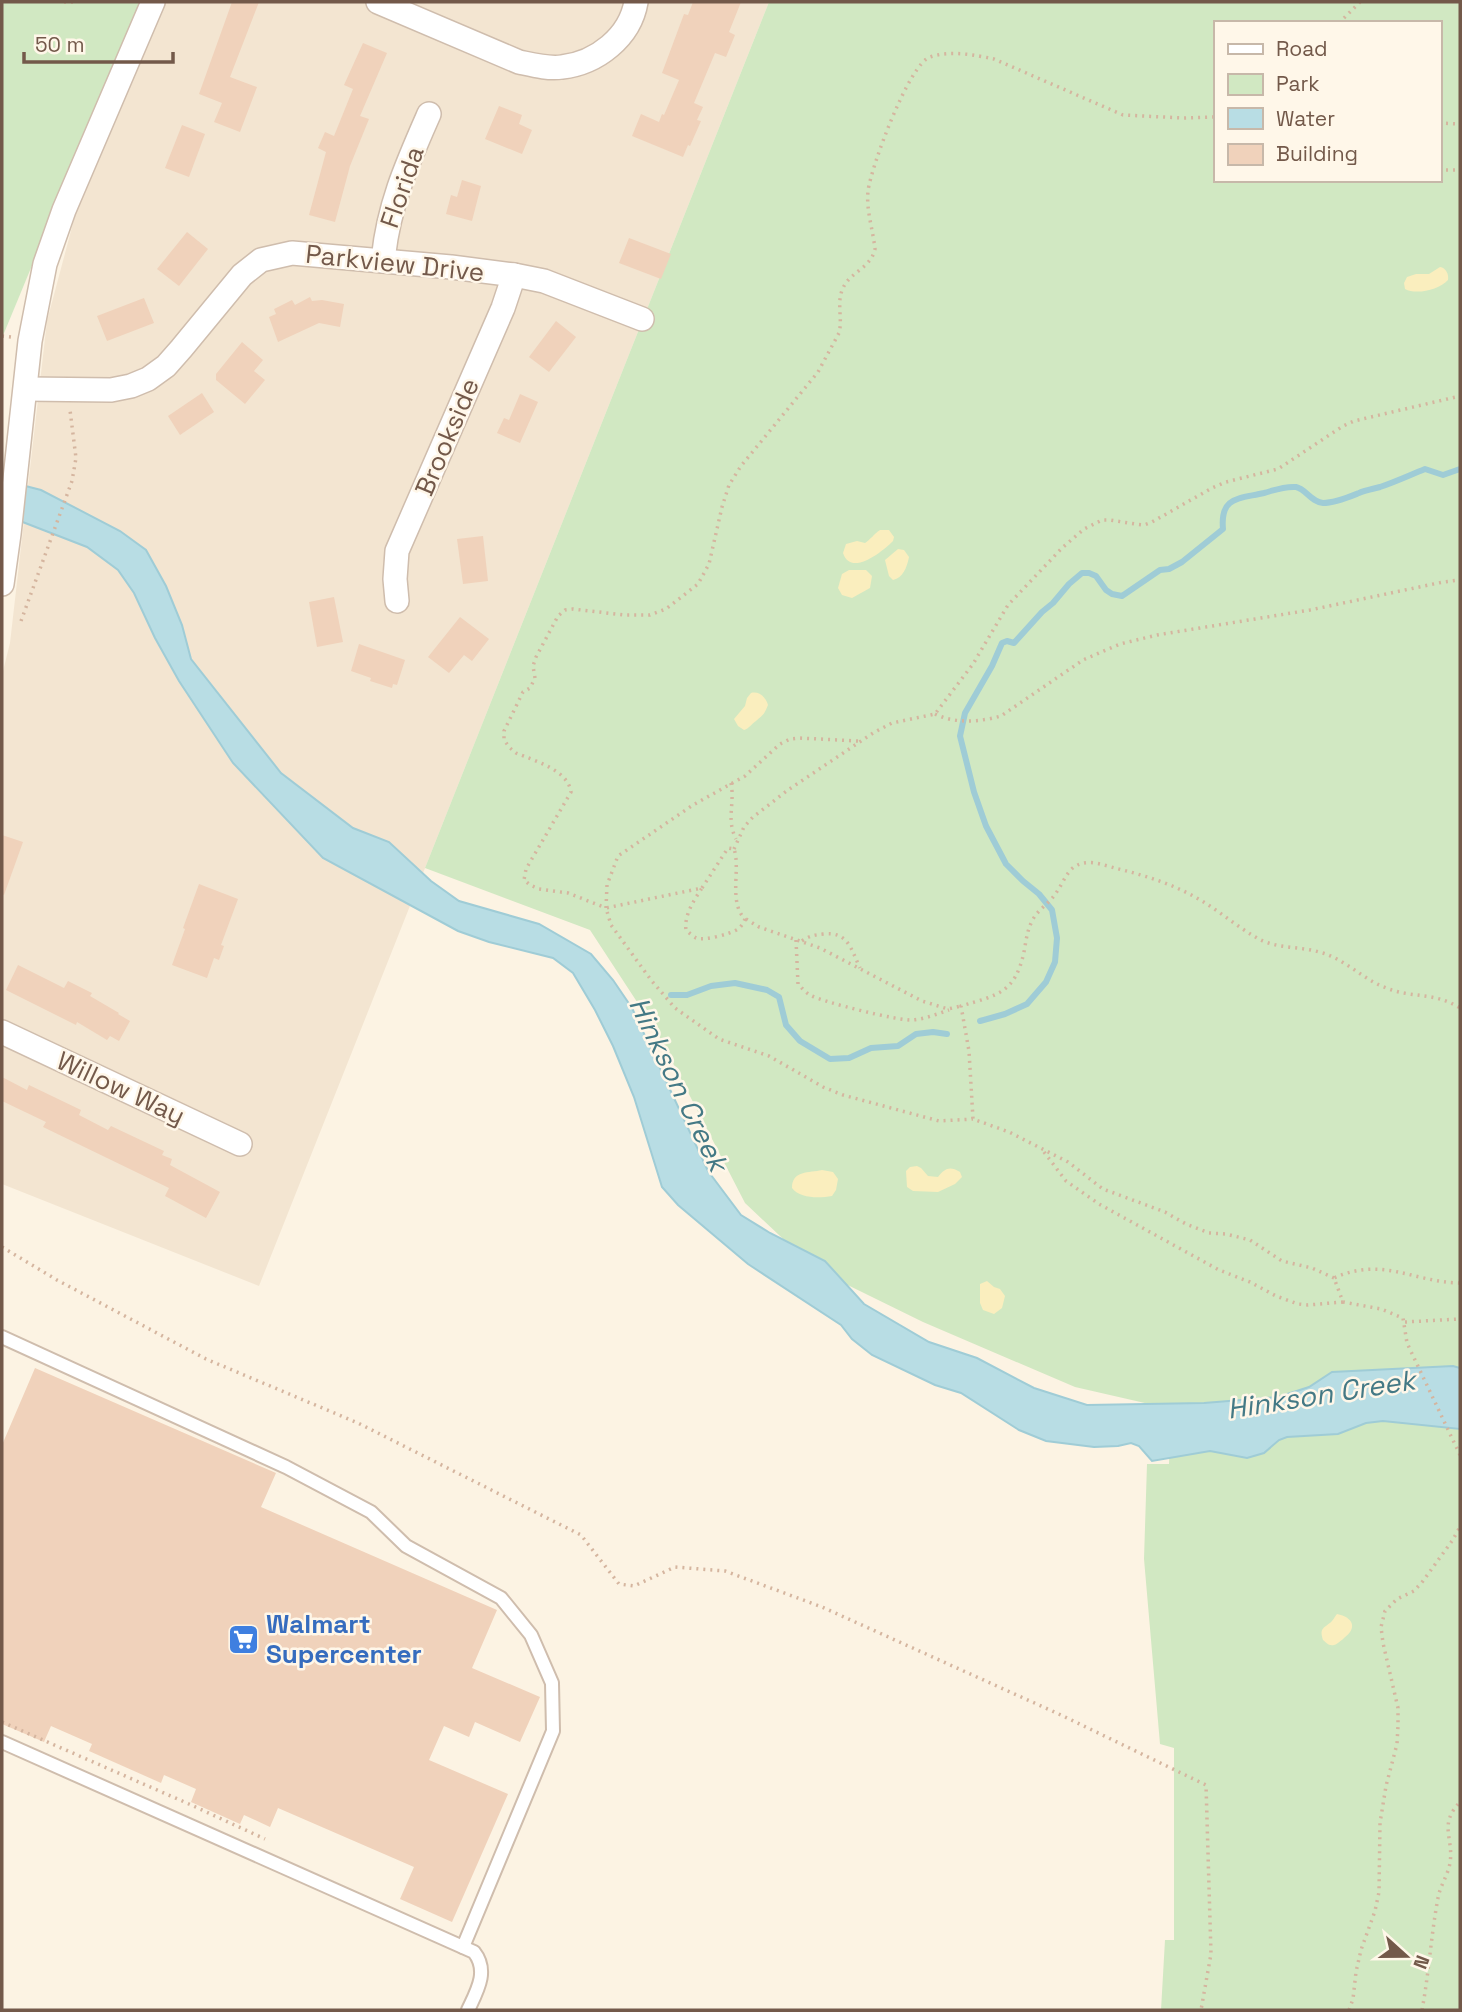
<svg xmlns="http://www.w3.org/2000/svg" width="1462" height="2012" font-family="'Space Grotesk',sans-serif">
<rect width="100%" height="100%" fill="#fcf3e3"/>
<polygon fill="#f3e5d1" points="163,2 769,2 259,1286 2,1184 2,675 10,643 47,321 76,212"/>
<g fill="#d1e8c2" fill-rule="evenodd">
<polygon points="2,2 141,2 2,338"/>
<path d="M769 2H1460V2010H1161L1165 1940H1174V1748L1160 1744 1144 1559 1147 1464H1169L1171 1409 1075 1387 923 1322 815 1269 745 1203 658 1034 590 930 425 868ZM1215 23H1439V180H1215Z"/>
</g>
<g fill="#faeebe">
<path d="M1440 267C1446 268 1449 274 1448 280 1439 290 1416 295 1405 289L1404 283 1407 277 1416 274H1429Z"/>
<path d="M880 530H889L894 537 893 541C882 552 851 577 843 553L846 544 857 541 865 543C870 540 874 534 880 530Z"/>
<path d="M898 549 904 550 909 557C907 567 903 578 893 580L889 576 885 560Z"/>
<polygon points="849,570 866,570 872,576 870,588 852,598 842,595 838,588 842,574"/>
<path d="M751 693C759 691 766 697 768 705 764 715 763 715 756 721 751 724 750 728 744 730L738 726 734 719 745 706 747 698Z"/>
<path d="M917 1166 921 1168 928 1176 938 1177C945 1168 950 1166 960 1172L962 1177 955 1184 938 1192 913 1191 907 1187 906 1171 910 1167Z"/>
<path d="M822 1170 833 1172 838 1179 836 1190 832 1196C820 1198 800 1199 792 1188 792 1170 809 1173 822 1170Z"/>
<polygon points="987,1281 994,1287 1000,1289 1005,1296 1002,1308 994,1314 983,1310 980,1303 980,1284"/>
<path d="M1337 1614C1353 1617 1358 1628 1344 1638 1342 1640 1336 1645 1334 1645 1328 1646 1327 1643 1323 1640 1319 1627 1324 1629 1332 1621 1334 1619 1335 1616 1337 1614Z"/>
</g>
<polygon fill="#b8dde4" stroke="#9fccd6" stroke-width="2" points="2,480 41,490 120,531 146,550 166,586 182,625 191,659 281,773 353,828 389,842 431,881 459,901 539,924 591,954 613,980 632,1008 708,1171 741,1215 770,1233 825,1261 864,1304 929,1342 977,1358 1034,1388 1087,1405 1204,1403 1278,1397 1309,1387 1332,1372 1453,1366 1460,1368 1460,1429 1383,1421 1366,1423 1338,1434 1287,1437 1279,1440 1264,1453 1247,1458 1210,1451 1152,1461 1139,1446 1131,1443 1118,1446 1094,1447 1046,1441 1019,1430 961,1393 935,1385 872,1355 852,1339 841,1325 748,1264 678,1205 662,1187 634,1097 613,1046 595,1010 573,973 553,958 489,942 458,931 323,858 233,763 179,681 155,638 134,593 118,570 87,547 2,514"/>
<g fill="none" stroke-linecap="round" stroke-linejoin="round">
<g stroke="#9fccd6" stroke-width="6">
<polyline points="671,995 687,995 711,986 735,983 767,990 779,997 786,1025 800,1041 830,1059 849,1058 871,1048 898,1046 916,1034 933,1032 947,1034"/>
<path d="M980 1021 1005 1014 1027 1004 1046 982 1055 962 1057 938 1052 910 1039 894 1023 881 1006 864 986 826 974 792 960 736 965 713 992 666 1002 643 1007 641 1014 643 1042 612 1053 603 1069 584 1082 573H1089L1096 576 1106 590 1112 594 1122 596 1160 570 1169 569 1182 562 1223 529C1220 496 1239 499 1264 493 1275 490 1284 486 1296 487 1306 489 1311 502 1323 503 1335 503 1349 497 1359 493 1366 490 1373 489 1380 487 1395 482 1410 475 1425 469L1443 475 1460 469"/>
</g>
</g>
<g fill="#f0d2bb">
<polygon points="232,2 259,2 230,77 257,87 240,132 214,122 222,103 199,94"/>
<polygon points="693,2 741,2 729,32 735,35 726,57 715,53 694,103 703,107 697,120 701,121 690,146 688,145 683,157 632,136 641,114 659,122 662,114 664,115 679,80 662,73 684,14 688,15"/>
<polygon points="363,43 387,53 360,116 369,119 350,166 335,222 309,215 326,152 318,148 325,132 334,136 353,89 344,85"/>
<polygon points="499,106 522,115 519,124 532,130 522,154 485,139"/>
<polygon points="182,125 205,134 189,177 165,168"/>
<polygon points="462,180 481,186 472,221 446,214 451,195 457,197"/>
<polygon points="187,232 208,249 179,286 157,269"/>
<polygon points="629,238 671,254 661,279 619,263"/>
<polygon points="310,297 312,301 322,300 344,304 340,327 319,323 278,342 269,317 276,314 274,309 292,300 295,305"/>
<polygon points="144,298 154,323 107,341 97,316"/>
<polygon points="556,321 576,337 549,372 529,357"/>
<polygon points="242,342 263,360 254,371 265,380 245,404 216,380 216,374"/>
<polygon points="202,393 214,412 180,435 168,416"/>
<polygon points="520,394 538,402 520,443 497,433 504,418 509,420"/>
<polygon points="483,536 488,581 463,584 457,539"/>
<polygon points="334,597 343,642 317,647 309,602"/>
<polygon points="460,617 489,639 472,661 464,655 449,673 428,657"/>
<polygon points="359,644 405,660 397,685 393,684 392,688 370,681 371,678 351,671"/>
<polygon points="2,835 23,842 4,895 2,894"/>
<polygon points="199,884 238,899 221,945 224,946 219,960 214,958 207,978 172,965 185,929 183,928"/>
<polygon points="18,965 64,988 68,981 92,993 90,996 119,1013 118,1014 130,1021 119,1041 110,1036 107,1040 77,1022 76,1025 6,990"/>
<polygon points="2,1077 27,1090 29,1085 81,1110 79,1115 108,1130 111,1126 164,1151 162,1155 172,1159 170,1165 220,1192 206,1218 165,1196 169,1188 43,1127 46,1122 2,1101"/>
<polygon points="35,1368 276,1473 261,1507 497,1610 472,1668 540,1697 520,1742 475,1722 469,1737 444,1726 429,1760 508,1794 452,1922 400,1899 414,1867 278,1808 270,1827 244,1815 240,1824 191,1802 196,1789 164,1775 161,1783 89,1751 92,1744 51,1726 44,1742 2,1724 2,1445"/>
</g>
<g fill="none" stroke-linecap="round" stroke-linejoin="round">
<defs>
<g id="service">
<polyline points="2,1337 286,1467 371,1512 406,1546 501,1598 531,1635 552,1683 553,1731 463,1947"/>
<path d="M2 1742 474 1952C489 1971 477 1991 468 2010"/>
</g>
<g id="minor">
<path d="M378 2 519 62C533 65 548 69 562 67 597 63 630 37 636 2"/>
<path d="M383 261C388 206 407 164 429 114"/>
<polyline points="26,389 111,390 131,386 148,379 166,366 181,349 242,275 261,260 292,253 451,267 514,275 544,281 642,319"/>
<polyline points="2,584 9,534 30,341 45,264 64,210 153,2"/>
<polyline points="397,601 395,579 397,551 503,308 514,275"/>
<polyline points="2,1032 240,1144"/>
</g>
</defs>
<use href="#service" stroke="#cfbdad" stroke-width="16"/>
<use href="#minor" stroke="#cfbdad" stroke-width="26"/>
<g stroke="#d5b59f" stroke-width="3.5" stroke-dasharray="2 5" stroke-linecap="butt">
<polyline points="64,2 73,2"/>
<polyline points="1339,23 1360,2"/>
<polyline points="1439,123 1460,124"/>
<polyline points="1439,170 1460,170"/>
<polyline points="2,336 11,337"/>
<polyline points="21,621 72,481 76,458 70,410"/>
<path d="M935 714C955 724 980 722 1001 716L1083 660 1120 644 1157 635 1310 610 1443 582 1460 580"/>
<path d="M858 741 799 738 790 739 780 744 745 776 693 805 618 856 607 885 606 908 568 893 539 889 530 885 524 880 526 869 571 792C568 770 535 761 516 753L510 748 504 740V731L523 692 530 688 535 678 533 666 536 657 558 616 565 610 573 609 624 615H650L666 609 698 584 709 564 722 507 729 485 741 466 818 372 839 333C843 318 836 303 843 288 850 272 871 268 875 249 873 230 866 210 868 191 871 167 909 64 930 57 950 50 975 55 994 59L1123 115 1184 118 1215 117"/>
<path d="M731 783C735 804 726 819 736 839"/>
<polyline points="734,849 744,827 753,817 788,790 873,733 892,723 935,714 973,664 1008,605 1062,548 1084,529 1102,520 1110,520 1135,524 1144,525 1152,522 1212,488 1226,482 1278,469 1343,426 1354,421 1460,396"/>
<path d="M702 888 728 848 734 849C741 869 728 902 745 919 743 923 742 926 738 929 730 934 705 941 696 938 693 936 689 933 686 930 684 915 694 900 702 888L606 908 611 925 651 980 675 1008 719 1039 769 1056 823 1087 843 1095 939 1121 973 1119"/>
<polyline points="746,919 759,927 820,948 922,1001 948,1009 961,1006"/>
<path d="M796 940 798 984C802 988 806 993 810 995 822 1002 899 1021 912 1020 925 1019 937 1014 949 1010"/>
<path d="M802 941C809 936 814 935 823 934 848 931 851 949 860 968"/>
<polyline points="1044,1152 1066,1181 1099,1204 1219,1270 1250,1282 1276,1296 1298,1304 1308,1305 1343,1302"/>
<polyline points="2,1247 57,1280 206,1359 358,1423 581,1535 619,1584 634,1586 675,1567 725,1571 822,1607 1061,1715 1206,1785 1211,1954 1201,2010"/>
<path d="M1334 1278 1312 1268 1282 1261 1250 1240 1226 1234 1209 1233 1186 1224 1165 1212 1103 1189 1068 1162 1009 1132 973 1119 969 1051 961 1006C998 995 1015 993 1024 952 1026 941 1027 931 1032 921 1038 909 1049 904 1056 893 1062 885 1066 873 1074 867 1087 858 1103 865 1115 868 1143 875 1170 883 1195 897 1217 909 1236 926 1257 938 1276 949 1299 946 1319 952 1344 958 1361 978 1384 987 1411 999 1433 991 1460 1008"/>
<path d="M1460 1283C1412 1282 1383 1256 1334 1278L1343 1302 1381 1309 1403 1318 1407 1343 1460 1455"/>
<polyline points="1405,1322 1460,1319"/>
<polyline points="2,1722 189,1804 265,1839"/>
<polyline points="1349,2010 1353,1999 1356,1972 1361,1950 1375,1911 1379,1892 1380,1823 1386,1786 1397,1744 1398,1726 1398,1708 1383,1643 1381,1627 1385,1611 1397,1599 1414,1591 1423,1581 1452,1541 1460,1527"/>
<path d="M1422 2010C1429 1973 1431 1935 1438 1898 1440 1886 1448 1875 1450 1863 1454 1838 1438 1825 1460 1802"/>
</g>
<use href="#service" stroke="#fff" stroke-width="12"/>
<use href="#minor" stroke="#fff" stroke-width="23"/>
</g>
<defs>
<symbol id="supermarket-square" viewBox="-11 -11 22 22"><rect x="-9" y="-9" width="18" height="18" rx="4" fill="#3f7fe0" stroke="#fff7e9"/><path d="M-6-5.5h2.5l.6 2H6L4.5 2H-2.5L-4.4-4H-6ZM-1.5 3.2a1.3 1.3 0 1 0 .1 0ZM3 3.2a1.3 1.3 0 1 0 .1 0Z" fill="#fff"/></symbol>
</defs>
<g fill-rule="evenodd">
<use href="#supermarket-square" x="226" y="1622" width="35" height="35"/>
</g>
<g text-anchor="middle" stroke-width="5" stroke-linejoin="round" paint-order="stroke">
<g font-size="26" fill="#73594a" stroke="#fff7e9">
<text transform="translate(402 187) rotate(-71)" y="9">Florida</text>
<text transform="translate(395 263) rotate(6)" y="9">Parkview Drive</text>
<text transform="translate(447 437) rotate(-67)" y="9">Brookside</text>
<text transform="translate(121 1088) rotate(25)" y="9">Willow Way</text>
</g>
<g font-size="26" font-weight="bold" fill="#366cbe" stroke="#fff7e9" text-anchor="start">
<text x="266" y="1633">Walmart<tspan x="266" dy="30">Supercenter</tspan></text>
</g>
<g font-size="28" font-style="italic" fill="#447985" stroke="#fff7e9">
<text transform="translate(679 1084) rotate(64)" y="10">Hinkson Creek</text>
<text transform="translate(1321 1394) rotate(-9)" y="10">Hinkson Creek</text>
</g>
</g>
<rect width="1462" height="2012" fill="none" stroke="#73594a" stroke-width="7"/>
<rect x="1214" y="21" width="228" height="161" fill="#fff7e9" stroke="#c7b8a9" stroke-width="2"/>
<rect x="1228" y="44" width="35" height="10" fill="#ffffff" stroke="#c7b8a9" stroke-width="2"/>
<text x="1276" y="56" font-size="21" fill="#73594a">Road</text>
<rect x="1228" y="74" width="35" height="21" fill="#d1e8c2" stroke="#c7b8a9" stroke-width="2"/>
<text x="1276" y="91" font-size="21" fill="#73594a">Park</text>
<rect x="1228" y="108" width="35" height="21" fill="#b8dde4" stroke="#c7b8a9" stroke-width="2"/>
<text x="1276" y="126" font-size="21" fill="#73594a">Water</text>
<rect x="1228" y="144" width="35" height="21" fill="#f0d2bb" stroke="#c7b8a9" stroke-width="2"/>
<text x="1276" y="161" font-size="21" fill="#73594a">Building</text>
<g transform="translate(1406 1956) rotate(111)" stroke="#fff7e9" stroke-width="5" paint-order="stroke">
<path d="M0-5L12 26L0 18L-12 26Z" fill="#73594a"/>
<text y="-10" font-size="19" font-weight="bold" text-anchor="middle" fill="#73594a">N</text>
</g>
<path d="M24 52v10h149v-10" fill="none" stroke="#73594a" stroke-width="3.5"/>
<text x="35" y="52" font-size="21" fill="#73594a" stroke="#fff7e9" stroke-width="5" paint-order="stroke">50 m</text>
</svg>
